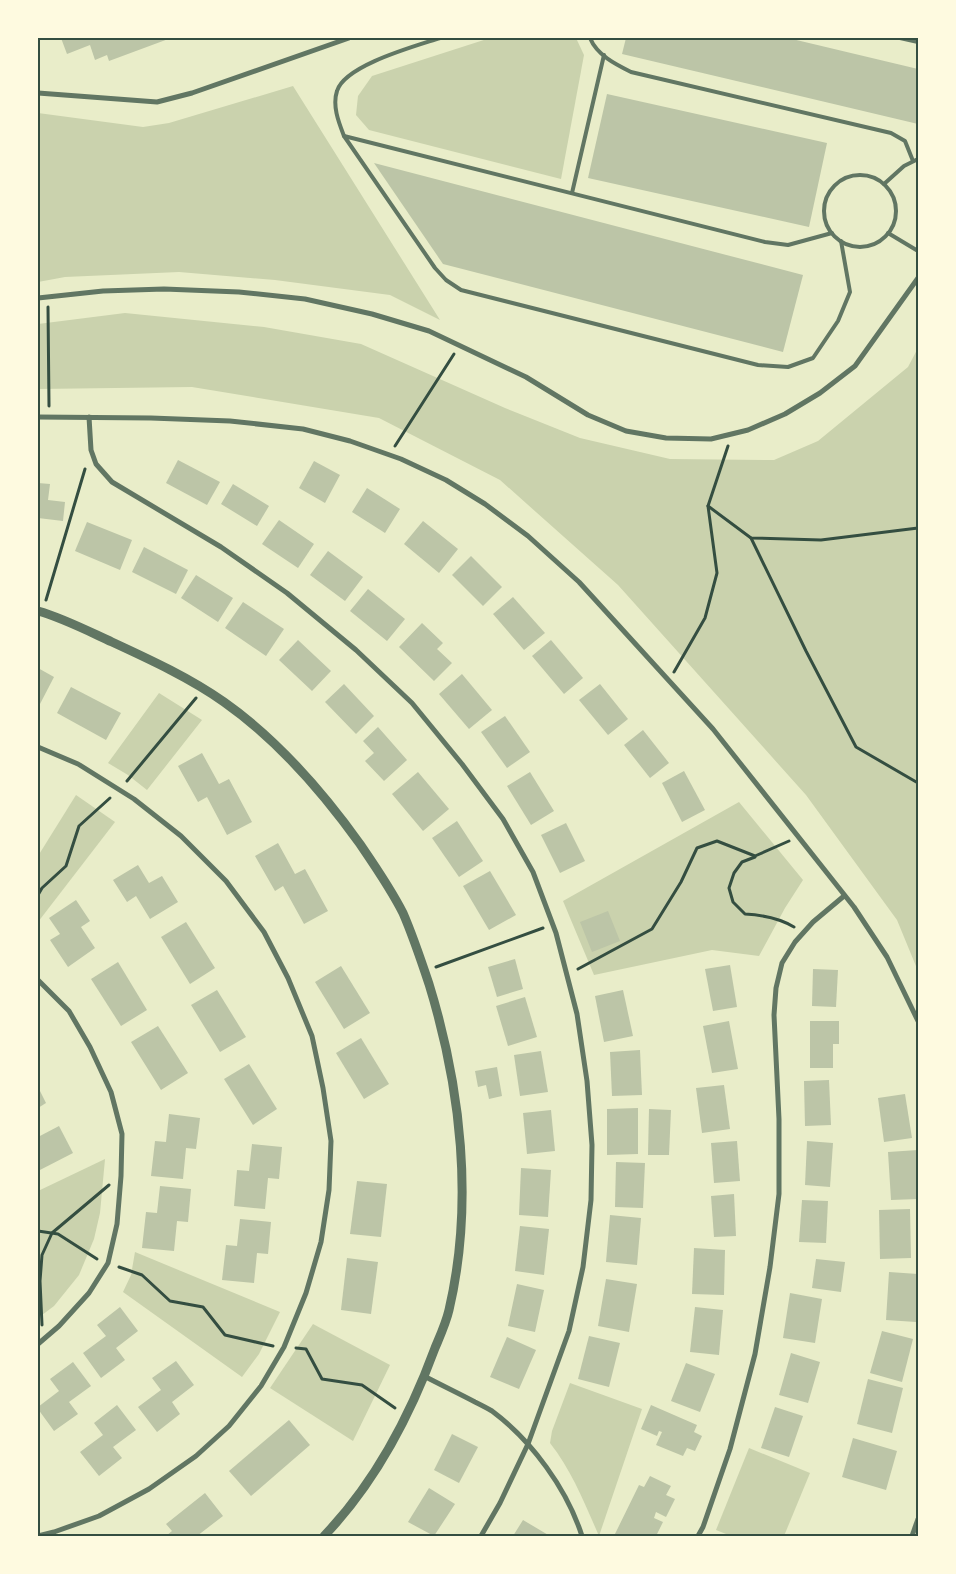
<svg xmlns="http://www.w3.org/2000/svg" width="956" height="1574" font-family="Signika,sans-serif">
<rect width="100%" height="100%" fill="#e9edc9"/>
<g fill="#cad2ad">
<polygon points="490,38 576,38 584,55 561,179 369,130 356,115 358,96 372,76"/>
<polygon points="293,86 440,320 390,295 275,280 179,272 65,277 38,282 38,113 143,127 169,123"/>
<polygon points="125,313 264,327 361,344 505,408 580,438 670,459 774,460 818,441 908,367 918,348 918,971 897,920 806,795 618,585 500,480 379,418 192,387 38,389 38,324"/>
<polygon points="159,693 202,720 147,790 128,775 108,763"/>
<polygon points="76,795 115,822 38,922 38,856"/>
<polygon points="739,802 803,880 785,908 759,956 712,950 594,975 563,901"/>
<polygon points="105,1159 100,1213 94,1239 79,1275 54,1306 38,1318 38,1191"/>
<polygon points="135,1252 280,1312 259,1354 242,1377 123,1292 131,1275"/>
<polygon points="313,1324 390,1365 353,1441 270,1388"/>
<path d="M570 1383 642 1409 599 1536C585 1504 572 1471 550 1443L552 1431Z"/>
<polygon points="749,1448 810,1473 784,1536 731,1536 716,1530"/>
</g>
<g fill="#bcc5a7">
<polygon points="61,38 171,38 109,61 107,55 95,60 90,45 67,54"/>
<polygon points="626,38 788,38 918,69 918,124 622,54"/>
<polygon points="607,94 827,143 809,227 588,178"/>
<polygon points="374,163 803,275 783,352 443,264"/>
<polygon points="178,460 220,482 207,505 166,483"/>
<polygon points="314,461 340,475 325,503 299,488"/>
<polygon points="38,483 50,484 48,500 65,502 63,521 38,518"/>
<polygon points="233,484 269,506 257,526 221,504"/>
<polygon points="367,488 400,509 385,533 352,512"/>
<polygon points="279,520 314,544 298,568 262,544"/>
<polygon points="423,521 458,549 439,573 404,544"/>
<polygon points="87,522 132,540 120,570 75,551"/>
<polygon points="144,547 188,570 176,594 132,572"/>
<polygon points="328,551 363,577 345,601 310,575"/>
<polygon points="471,556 502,587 483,606 452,575"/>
<polygon points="196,575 233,598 218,622 181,598"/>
<polygon points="368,589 405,619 387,641 350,611"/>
<polygon points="513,597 545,633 524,650 493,614"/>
<polygon points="243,602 284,629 266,656 225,628"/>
<polygon points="422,623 443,643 437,649 452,663 434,681 399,647"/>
<polygon points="298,640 331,671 312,691 279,660"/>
<polygon points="551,640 583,678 564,694 532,656"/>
<polygon points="38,668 54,677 40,704 38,703"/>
<polygon points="462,674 492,710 469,729 439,694"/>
<polygon points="344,684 374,716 356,734 325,702"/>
<polygon points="600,684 628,719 608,735 579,700"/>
<polygon points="71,687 121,713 106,740 57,713"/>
<polygon points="505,716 530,752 507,768 481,732"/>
<polygon points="378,727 407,760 384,781 365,761 374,753 363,741"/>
<polygon points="643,730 669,763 650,778 624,745"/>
<polygon points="202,753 219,784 229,779 252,822 227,835 207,797 198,802 178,766"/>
<polygon points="684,771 705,810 682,822 662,783"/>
<polygon points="418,772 449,809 423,831 392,794"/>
<polygon points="530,772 554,811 531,825 507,786"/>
<polygon points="457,821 483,861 459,877 432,838"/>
<polygon points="566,823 585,861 560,873 541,835"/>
<polygon points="278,843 295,874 305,869 328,911 304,924 283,886 275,891 255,856"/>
<polygon points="138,865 149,883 162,876 178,902 150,919 136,896 127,902 113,880"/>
<polygon points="490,871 516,915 489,930 463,886"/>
<polygon points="76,900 90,921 81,927 95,948 68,967 50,940 60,934 49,918"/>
<polygon points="608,911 620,941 592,952 580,922"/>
<polygon points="186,922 215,968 190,984 161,937"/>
<polygon points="515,959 523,989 497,997 488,967"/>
<polygon points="118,962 147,1010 121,1026 91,979"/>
<polygon points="730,965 737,1007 713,1011 705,969"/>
<polygon points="341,966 370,1013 344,1029 315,982"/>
<polygon points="813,969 838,970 836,1007 812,1006"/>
<polygon points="217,990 246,1037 220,1052 191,1005"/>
<polygon points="623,990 633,1036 604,1042 595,996"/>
<polygon points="525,997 537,1037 508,1046 496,1006"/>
<polygon points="729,1021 738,1069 712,1073 703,1026"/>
<polygon points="810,1021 839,1021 839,1044 833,1044 833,1068 810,1068"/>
<polygon points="158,1026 188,1073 161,1090 131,1042"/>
<polygon points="361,1038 389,1084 364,1099 336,1053"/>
<polygon points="640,1050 642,1095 612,1096 610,1052"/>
<polygon points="541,1051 548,1092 520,1096 514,1055"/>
<polygon points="249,1064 277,1109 253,1125 224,1079"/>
<polygon points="497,1067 502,1096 489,1099 486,1085 478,1087 475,1071"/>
<polygon points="829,1080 831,1125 805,1126 804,1081"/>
<polygon points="724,1085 730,1129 702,1133 696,1088"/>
<polygon points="38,1087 46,1103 38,1108"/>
<polygon points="905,1094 912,1138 884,1142 878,1098"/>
<polygon points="638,1108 638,1154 607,1155 607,1109"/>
<polygon points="649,1109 671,1110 669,1155 648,1155"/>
<polygon points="551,1110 555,1151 527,1154 523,1113"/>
<polygon points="169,1114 200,1118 196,1149 186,1148 183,1179 151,1176 155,1141 166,1142"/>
<polygon points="59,1126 73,1153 38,1171 38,1137"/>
<polygon points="737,1141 740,1181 714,1183 711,1143"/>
<polygon points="807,1141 833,1143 830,1187 805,1185"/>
<polygon points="252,1144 282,1147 279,1179 268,1178 265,1209 234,1206 237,1170 249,1171"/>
<polygon points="918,1150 918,1199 891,1200 888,1152"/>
<polygon points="616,1162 645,1163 643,1208 615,1207"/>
<polygon points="521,1168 551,1170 548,1217 519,1215"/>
<polygon points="357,1181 387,1184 381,1237 350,1234"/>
<polygon points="160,1186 191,1189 188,1222 177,1221 174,1251 142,1248 146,1212 157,1213"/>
<polygon points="734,1194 736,1236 714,1237 711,1196"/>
<polygon points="802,1200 828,1201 826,1243 799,1242"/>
<polygon points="910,1209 911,1258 880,1259 879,1210"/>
<polygon points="610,1215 641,1218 637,1265 606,1262"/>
<polygon points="240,1219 271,1222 268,1254 257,1253 254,1283 222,1280 226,1245 237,1246"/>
<polygon points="520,1226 549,1229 544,1275 515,1271"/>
<polygon points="694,1248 725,1250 724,1295 692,1294"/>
<polygon points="347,1258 378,1262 371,1314 341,1310"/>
<polygon points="816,1259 845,1262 841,1292 812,1288"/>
<polygon points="889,1272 918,1274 916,1322 886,1320"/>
<polygon points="606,1279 637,1284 629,1332 598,1326"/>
<polygon points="517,1284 544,1290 535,1332 508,1326"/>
<polygon points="790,1293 822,1299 815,1343 783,1338"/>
<polygon points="120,1307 138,1331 116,1348 125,1360 101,1378 83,1353 106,1336 97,1325"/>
<polygon points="695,1307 723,1310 719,1355 690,1352"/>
<polygon points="882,1331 913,1339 902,1382 870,1373"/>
<polygon points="589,1336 620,1343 609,1387 578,1379"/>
<polygon points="507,1337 536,1350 519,1389 490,1377"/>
<polygon points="791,1353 820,1362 808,1403 779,1395"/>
<polygon points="176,1361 194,1385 172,1402 180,1414 157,1432 138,1407 161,1390 152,1378"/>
<polygon points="73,1362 91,1386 69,1402 78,1414 54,1431 38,1409 38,1407 59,1391 50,1379"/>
<polygon points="686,1363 715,1374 700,1412 671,1401"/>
<polygon points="868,1379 903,1388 892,1433 857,1424"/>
<polygon points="117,1405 136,1430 113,1447 122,1458 99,1476 80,1452 103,1435 94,1423"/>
<polygon points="651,1405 697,1425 694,1432 702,1436 695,1451 687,1448 683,1456 656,1445 662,1432 659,1431 657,1436 641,1429"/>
<polygon points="775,1407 803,1416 789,1457 761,1448"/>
<polygon points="289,1420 310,1445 251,1496 229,1471"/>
<polygon points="452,1434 478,1447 459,1483 434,1470"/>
<polygon points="853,1438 897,1451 886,1490 842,1477"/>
<polygon points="650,1476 671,1486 666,1495 675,1499 666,1517 656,1512 654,1518 663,1522 656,1536 614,1536 639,1485 644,1487"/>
<polygon points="429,1488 455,1504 434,1536 408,1522"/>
<polygon points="205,1493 223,1516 197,1536 166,1536 172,1531 166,1524"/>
<polygon points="523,1520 550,1536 513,1536"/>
</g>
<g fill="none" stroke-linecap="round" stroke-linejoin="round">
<g stroke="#344e41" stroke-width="3">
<polyline points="48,307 49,406"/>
<polyline points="395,446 454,354"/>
<polyline points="708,506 751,538 821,540 918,528"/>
<polyline points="751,538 806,651 856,747 918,783"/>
<polyline points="46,600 85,469"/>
<polyline points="674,672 705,618 717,573 708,506 728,446"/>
<polyline points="127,781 196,698"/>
<path d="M755 857 742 862 734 873 729 888 733 902 745 914C762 915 779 918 794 927"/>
<polyline points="38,895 42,888 66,866 79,826 110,798"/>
<polyline points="436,967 543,928"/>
<polyline points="578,969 652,929 681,882 697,848 717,841 755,856 789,841"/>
<polyline points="38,1231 58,1234 97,1259"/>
<polyline points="119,1267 142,1275 170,1301 203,1307 225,1335 273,1346"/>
<polyline points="42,1325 40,1281 42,1255 52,1233 109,1185"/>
<polyline points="296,1348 306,1349 322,1379 362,1385 395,1408"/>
</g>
<g stroke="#617663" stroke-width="4">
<path d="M440 38C416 46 345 65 337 91 332 106 339 123 344 136L435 268 446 280 461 290 758 365 788 367 813 358 838 321 850 292 841 241"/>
<path d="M590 38C597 55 615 64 631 72L891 133 905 141 913 161"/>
<polyline points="900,38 918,42"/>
<polyline points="344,136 765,242 788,245 832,233"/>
<circle cx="860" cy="211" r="36"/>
<polyline points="884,184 904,166 918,159"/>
<polyline points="572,193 604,55"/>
<polyline points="888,233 918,251"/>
</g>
<g stroke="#617663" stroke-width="5">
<polyline points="38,93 157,102 192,93 349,38"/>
<polyline points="38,298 103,291 164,289 239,292 305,299 372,314 429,331 526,377 588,415 626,431 666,438 711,439 748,430 785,414 820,393 855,366 918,278"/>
<polyline points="38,417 151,418 230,421 303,429 350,441 401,459 446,480 485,504 528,536 579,582 713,729 854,907 887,957 918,1021"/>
<polyline points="89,417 91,450 96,464 112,482 221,547 287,593 356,650 412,703 462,764 503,819 533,872 556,933 577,1014 587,1081 592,1145 591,1200 583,1267 569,1331 528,1444 500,1503 481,1536"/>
<polyline points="38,747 78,764 134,799 181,836 226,881 264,932 288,978 312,1036 323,1088 331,1141 329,1190 321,1242 306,1293 284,1347 261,1386 229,1426 196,1456 149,1489 99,1516 54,1532 38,1536"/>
<polyline points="38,980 69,1011 90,1047 111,1092 122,1134 121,1176 117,1224 108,1263 89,1293 59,1326 38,1344"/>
<path d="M424 1376C441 1385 458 1393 475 1402 481 1405 487 1408 492 1411 532 1441 567 1489 582 1536"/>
<polyline points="698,1536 703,1527 730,1449 755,1354 770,1267 779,1194 779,1119 774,1015 776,988 782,963 795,942 813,922 844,896"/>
<polyline points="912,1536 918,1519"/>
</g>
<path stroke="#617663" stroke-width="9" d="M38 611C63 618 88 631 112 642 151 660 190 678 224 702 278 740 322 791 360 844 375 866 391 889 403 913 413 936 421 960 429 984 461 1088 474 1203 449 1310 446 1323 440 1336 435 1348 410 1416 374 1484 324 1536"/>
</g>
<rect width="956" height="1574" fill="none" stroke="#fefae0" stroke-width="78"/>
<rect x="39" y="39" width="878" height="1496" fill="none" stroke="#344e41" stroke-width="2"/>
</svg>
